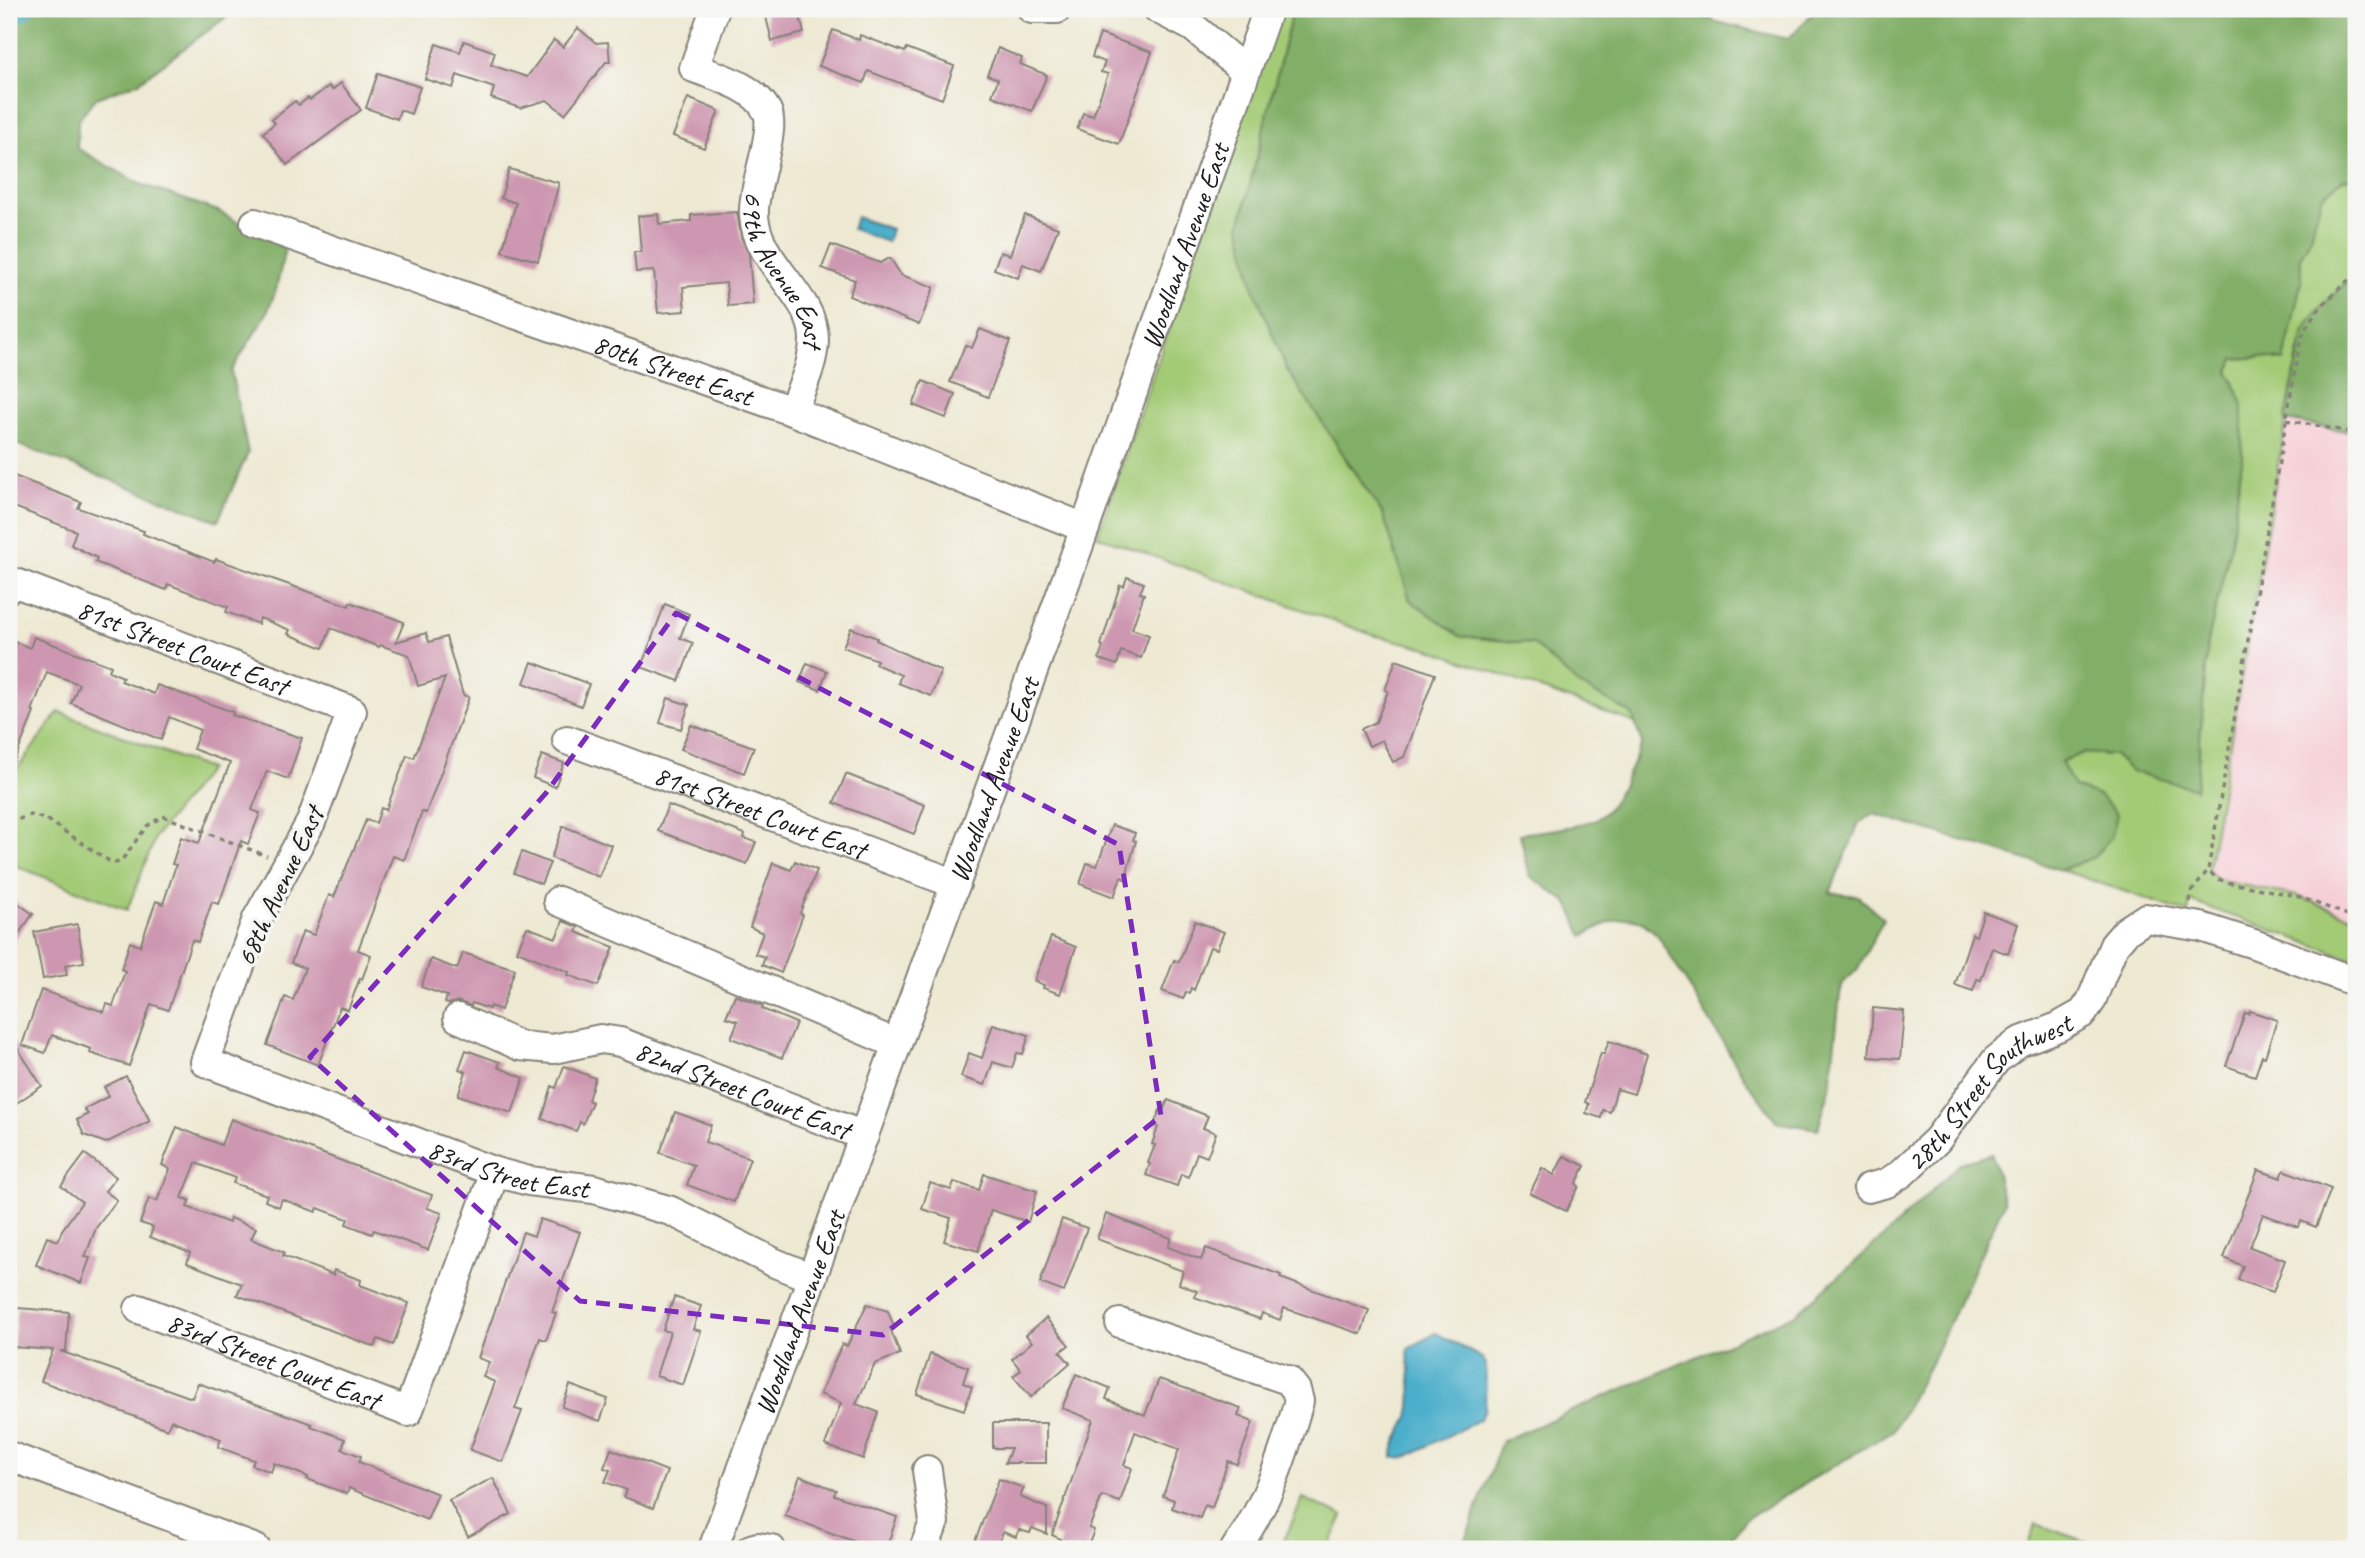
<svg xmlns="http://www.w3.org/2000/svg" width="2365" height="1558" font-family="Caveat,sans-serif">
<rect width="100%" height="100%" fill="#f6f6f2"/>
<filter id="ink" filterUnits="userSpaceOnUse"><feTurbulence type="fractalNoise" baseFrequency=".0143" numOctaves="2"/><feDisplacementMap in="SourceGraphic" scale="14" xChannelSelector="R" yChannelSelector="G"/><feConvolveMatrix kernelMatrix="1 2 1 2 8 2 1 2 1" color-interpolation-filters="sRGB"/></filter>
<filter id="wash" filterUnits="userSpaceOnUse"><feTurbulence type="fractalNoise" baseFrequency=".00686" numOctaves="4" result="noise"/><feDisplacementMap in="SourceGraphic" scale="28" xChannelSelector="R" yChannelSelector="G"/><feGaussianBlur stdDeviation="1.57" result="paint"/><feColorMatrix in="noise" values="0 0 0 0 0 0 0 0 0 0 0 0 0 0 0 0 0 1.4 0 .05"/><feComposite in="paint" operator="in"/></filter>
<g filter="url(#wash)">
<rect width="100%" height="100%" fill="#eee9d3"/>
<polygon fill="#f6cfd6" points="2340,132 2356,138 2356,950 2183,888"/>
<g fill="#a3cb76" stroke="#607449" stroke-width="2">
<polygon points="1280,9 1293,9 1240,226 1347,462 1383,514 1410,600 1460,636 1533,644 1578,684 1632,714 1635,723 1427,648 1373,635 1097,536"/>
<polygon points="2356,177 2356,273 2320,308 2298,353 2208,870 2216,878 2226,882 2297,896 2356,918 2356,960 2190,901 2188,913 2061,870 2094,857 2100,796 2074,787 2060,762 2083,753 2114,755 2131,771 2196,788 2208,641 2231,543 2242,460 2243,405 2229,372 2234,359 2262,357 2302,278 2300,257 2308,243 2322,196 2343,179"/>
<polygon points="59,712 209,769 156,836 127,910 9,863 9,780"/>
<polygon points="1303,1498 1343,1516 1328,1549 1280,1549"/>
<polygon points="2036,1524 2108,1549 2026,1549"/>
</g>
<g fill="#82af67" stroke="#4f6642" stroke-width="2">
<polygon points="9,9 237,9 139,82 96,98 78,121 77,148 140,184 218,211 285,249 276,290 266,315 231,371 248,453 218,521 9,441"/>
<path d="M1293 9H1688L1717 22 1788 39 1812 14 1813 9H2354L2356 17V177L2343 179 2322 196 2308 243 2300 257 2302 278 2284 361 2262 357 2234 359 2229 371 2243 405 2242 460 2231 543 2208 641 2196 789 2131 771 2114 755 2083 753 2061 761 2074 787 2100 796 2117 814 2112 836 2094 857 2061 870 1874 814 1859 823 1830 893 1858 896 1884 919 1857 970 1843 983 1840 995 1830 1088 1818 1129 1777 1122 1745 1079 1657 934C1651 930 1644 922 1638 920 1620 914 1597 928 1583 936L1568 903 1530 876 1520 834C1540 831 1586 827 1601 816 1617 804 1633 762 1642 744L1632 714 1578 684 1533 644 1460 636 1410 600 1383 514 1287 370 1253 286 1240 226Z"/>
<polygon points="2356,273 2356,433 2285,420 2304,330 2320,308"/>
<polygon points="1992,1154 2004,1203 1935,1354 1894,1430 1746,1519 1723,1549 1462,1549 1502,1441 1796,1314 1889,1232 1960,1163"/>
</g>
<g fill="#4caecb" stroke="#346574" stroke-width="2">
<polygon points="856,217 891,229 887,242 852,229"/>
<path d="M1436 1333 1482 1358 1486 1364 1485 1409 1479 1420 1402 1459 1393 1457C1392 1442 1405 1430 1409 1416 1415 1396 1409 1370 1408 1349Z"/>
</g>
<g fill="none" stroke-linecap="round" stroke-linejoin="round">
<polyline stroke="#4caecb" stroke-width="6" points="9,27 35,9"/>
</g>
<g id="blocks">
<g fill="#ce97b1">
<polygon points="764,9 798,9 804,33 772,41"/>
<polygon points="578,28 596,43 608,42 610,62 606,62 565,114 547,100 520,108 491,98 494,88 457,75 453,88 425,79 436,44 460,52 464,41 495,52 491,65 527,77 554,40 563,47"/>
<polygon points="833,30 859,40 860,35 905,52 907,48 954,66 942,99 868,71 864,83 819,66"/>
<polygon points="1100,34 1152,52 1119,144 1077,129 1083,113 1093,116 1108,74 1101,72 1105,62 1092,57"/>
<polygon points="998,48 1022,58 1020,64 1047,75 1032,111 992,96 998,79 987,75"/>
<polygon points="378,73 420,87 411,114 400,110 397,119 366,108"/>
<polygon points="341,83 361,110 287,165 263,133 275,123 272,119 295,101 299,105 308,98 310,100 329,86 332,90"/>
<polygon points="688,98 719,111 704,148 673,136"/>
<polygon points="509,169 559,183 538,261 502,251 516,203 501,198"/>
<polygon points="737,212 741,237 749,254 753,304 728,306 726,283 683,287 685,311 658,313 654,271 636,272 634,252 641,252 638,216 658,214 659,224 691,221 691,215"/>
<polygon points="1025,215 1058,228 1041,271 1023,264 1018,278 994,269 1000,252 1010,255"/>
<polygon points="831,245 880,263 890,258 901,275 934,287 919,325 849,296 855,280 822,268"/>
<polygon points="980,329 1010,341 988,397 950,382 965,345 972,348"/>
<polygon points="923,381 955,394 946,418 913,405"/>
<polygon points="9,474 81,502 78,508 144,531 143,534 214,562 216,559 349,606 350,602 404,622 396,642 426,633 429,642 446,637 463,695 469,697 426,813 422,812 404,860 393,856 358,950 371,955 362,979 360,978 348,1010 340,1007 318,1065 267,1045 285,997 293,1000 305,968 291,963 303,931 314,935 329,895 334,897 366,820 376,823 381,808 386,810 407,755 414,758 445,678 418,686 409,655 380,645 379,647 331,628 323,648 288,634 290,630 260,618 258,624 226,612 228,607 168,584 166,590 95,562 97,558 71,545 76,531 9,505"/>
<polygon points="1127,577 1144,583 1140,593 1144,594 1132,629 1149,635 1141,658 1121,651 1117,665 1099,659 1103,646 1101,645 1120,585 1124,586"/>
<polygon points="665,604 689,614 680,638 693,643 679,681 641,667"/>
<polygon points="851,628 877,638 876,640 941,671 931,696 898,683 901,675 875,664 877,660 843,647"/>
<polygon points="34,637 111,666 109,671 123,677 121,681 154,694 157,685 233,712 232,715 302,738 288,779 267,771 252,810 260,813 248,844 241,841 219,904 212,902 198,942 192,940 168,1010 151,1004 129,1066 90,1053 91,1049 52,1035 45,1053 22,1045 41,990 104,1012 107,1004 113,1006 125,971 121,969 130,942 140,946 156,901 163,904 176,865 172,864 181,837 199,843 230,763 193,749 200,730 169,717 161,740 71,703 79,684 47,672 32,711 34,712 9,774 9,660 16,642 30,648"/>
<polygon points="1396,660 1435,674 1404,757 1393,762 1382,740 1369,746 1361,729 1376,722 1388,691 1385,690"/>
<polygon points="532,662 589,684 581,706 524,683"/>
<polygon points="807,663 827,671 820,690 799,682"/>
<polygon points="668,698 689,705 681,729 660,723"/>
<polygon points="691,725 754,747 744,773 681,749"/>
<polygon points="542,755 564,763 555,787 533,778"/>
<polygon points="846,774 925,805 914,834 834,803"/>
<polygon points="668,805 745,834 744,838 756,842 747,864 658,831"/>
<polygon points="1112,825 1135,833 1133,840 1136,841 1125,879 1121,877 1114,897 1080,884 1087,863 1097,866"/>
<polygon points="563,826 611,845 599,877 551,858"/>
<polygon points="522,852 550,863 541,884 514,873"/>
<polygon points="795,861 817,870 800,913 803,915 781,973 762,965 765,957 755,954 763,933 750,927 773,863 791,870"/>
<polygon points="9,897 33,914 9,947"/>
<polygon points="1984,912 2018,924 2008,954 1992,948 1981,980 1977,979 1973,991 1955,985 1972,934 1976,936"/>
<polygon points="563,921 578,927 576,932 614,947 598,986 568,975 569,972 517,951 527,927 556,938"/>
<polygon points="1195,921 1224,932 1217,949 1210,947 1194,990 1191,988 1189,993 1186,992 1183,999 1162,991 1174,960 1179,962"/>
<polygon points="77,924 84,962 65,965 67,975 43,979 34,932"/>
<polygon points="1051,937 1076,947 1060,994 1043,988 1044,985 1034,981"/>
<polygon points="463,953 515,969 501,1010 490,1006 489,1009 472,1003 471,1006 457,1001 449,1004 445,1003 447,996 421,987 431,959 457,969"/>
<polygon points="735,995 763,1006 762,1009 796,1023 782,1058 731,1038 738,1021 726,1017"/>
<polygon points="1873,1008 1904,1011 1900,1059 1869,1057"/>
<polygon points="2250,1011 2277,1020 2265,1057 2262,1056 2255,1076 2226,1066 2245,1013 2249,1014"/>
<polygon points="993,1024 1029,1035 1023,1054 1017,1053 1012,1068 993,1062 985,1085 961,1077 969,1053 982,1058"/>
<polygon points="9,1035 42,1086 9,1108"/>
<polygon points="1609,1041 1647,1054 1634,1094 1617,1089 1610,1112 1603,1110 1601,1118 1586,1113 1589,1104 1585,1102 1601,1053 1604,1054"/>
<polygon points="466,1050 500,1062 498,1067 524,1078 512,1113 458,1095 466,1072 459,1069"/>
<polygon points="564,1066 595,1078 588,1100 592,1102 583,1124 580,1122 576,1131 542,1119 552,1086 556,1088"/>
<polygon points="126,1076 150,1121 106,1143 84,1135 77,1120 88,1114 84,1109 109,1096 104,1087"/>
<polygon points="1168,1100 1208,1116 1203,1128 1216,1133 1207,1157 1197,1153 1188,1177 1181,1174 1177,1186 1146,1175 1150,1164 1148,1163 1155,1145 1152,1144 1158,1127 1154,1125 1160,1110 1163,1111"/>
<polygon points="675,1112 711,1125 705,1142 750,1158 734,1202 687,1185 694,1165 660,1153"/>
<polygon points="231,1119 432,1195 427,1208 442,1213 428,1250 374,1230 372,1234 346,1224 348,1219 318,1208 316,1212 282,1199 279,1207 265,1201 267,1195 233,1183 235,1178 196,1163 182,1198 190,1200 187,1207 229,1223 230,1218 256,1228 251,1239 284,1252 283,1256 333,1275 334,1270 361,1280 360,1285 409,1303 393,1345 378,1339 375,1347 237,1295 242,1284 187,1263 190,1253 150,1237 153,1227 140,1223 149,1198 157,1201 170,1169 162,1165 177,1127 221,1145"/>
<polygon points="85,1154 116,1177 105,1191 117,1200 96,1228 85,1257 90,1258 81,1283 36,1265 47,1237 58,1241 62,1230 82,1202 61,1186"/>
<polygon points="1564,1156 1585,1166 1576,1184 1579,1186 1566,1211 1530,1193 1542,1168 1554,1175"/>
<polygon points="2258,1170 2281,1178 2284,1170 2331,1189 2316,1227 2301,1221 2298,1227 2263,1214 2250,1247 2285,1260 2273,1292 2238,1280 2243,1266 2224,1258"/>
<polygon points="984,1174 1037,1191 1028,1222 991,1210 978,1251 944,1241 951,1218 922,1209 930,1183 951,1190 954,1182 979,1190"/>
<polygon points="1106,1214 1171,1238 1168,1247 1201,1260 1206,1248 1281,1275 1280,1278 1369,1310 1361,1334 1284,1308 1280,1320 1262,1313 1260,1319 1194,1297 1197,1291 1179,1284 1183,1271 1097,1239"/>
<polygon points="540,1219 580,1232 552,1312 556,1313 546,1340 540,1338 515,1409 522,1411 503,1462 470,1450 495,1382 483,1377 489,1362 478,1358 523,1232 534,1236"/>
<polygon points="1062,1219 1087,1228 1064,1292 1040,1283"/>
<polygon points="674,1297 701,1306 693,1329 701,1331 683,1385 656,1376 670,1332 663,1330"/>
<polygon points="867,1304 888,1311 894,1327 890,1328 900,1354 875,1364 856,1404 878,1412 863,1459 825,1445 841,1403 820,1394 842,1344 847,1346"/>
<polygon points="17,1308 69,1312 66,1351 60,1351 192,1398 198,1383 312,1424 311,1426 345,1439 342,1449 361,1456 359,1462 438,1494 427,1520 349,1488 347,1494 307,1479 308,1477 274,1463 271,1472 252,1465 254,1460 218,1447 221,1439 171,1420 167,1429 41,1381 53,1350 13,1347"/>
<polygon points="1046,1318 1069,1345 1060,1352 1070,1363 1031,1397 1013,1376 1021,1370 1012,1359 1032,1342 1026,1335"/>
<polygon points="930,1354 968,1367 963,1383 972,1387 964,1410 917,1394"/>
<polygon points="1076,1374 1110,1388 1106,1399 1145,1415 1159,1379 1241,1408 1238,1416 1253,1422 1237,1464 1228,1461 1212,1508 1205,1505 1200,1518 1172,1508 1174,1500 1163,1496 1179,1449 1135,1432 1124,1465 1132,1468 1120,1502 1102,1496 1089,1528 1094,1530 1087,1549 1058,1549 1061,1539 1052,1535 1093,1420 1062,1408"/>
<polygon points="570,1385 608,1399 600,1421 562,1407"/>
<polygon points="993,1423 1046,1423 1046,1463 1005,1463 1011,1448 993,1448"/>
<polygon points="611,1449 667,1471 653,1508 624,1497 627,1490 605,1482 610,1470 604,1468"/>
<polygon points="800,1476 836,1490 834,1495 897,1517 886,1549 875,1549 785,1516"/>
<polygon points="493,1478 511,1514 468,1537 449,1500"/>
<polygon points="999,1479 1024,1488 1020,1497 1047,1508 1047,1534 1032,1528 1030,1533 1019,1530 1016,1537 1003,1532 996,1549 972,1549"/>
</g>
</g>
</g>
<g filter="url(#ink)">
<use href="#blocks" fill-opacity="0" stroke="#858278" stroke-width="2"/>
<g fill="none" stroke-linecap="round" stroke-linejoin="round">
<defs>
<g id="minor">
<path id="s1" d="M715 9 694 68C718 77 754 86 767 111 777 131 752 186 754 216 757 263 814 296 814 339 814 364 801 389 792 411"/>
<polyline points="1032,9 1057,9"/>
<polyline points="1158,9 1193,27 1245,71"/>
<path id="s2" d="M255 223 792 411 1085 528"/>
<path id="s3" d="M9 588 13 582 352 711 311 822 257 919 205 1062 495 1172 529 1181 594 1189 671 1211 775 1263 812 1278"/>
<path id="s4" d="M567 740 956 884"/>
<polyline points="558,901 897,1044"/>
<path id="s5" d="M458 1018 520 1046 553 1049 601 1039 620 1042 864 1136"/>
<path id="s6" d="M1868 1188 1887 1183 1902 1173 1937 1140 1996 1060 2019 1042 2058 1027 2083 1013 2091 1001 2114 945 2126 931 2146 918 2201 927 2254 944 2356 982"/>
<path id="s7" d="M139 1309 408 1412 495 1172"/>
<path d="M1120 1323 1288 1380 1296 1390 1299 1401C1284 1453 1267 1506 1235 1549"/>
<polyline points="9,1456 256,1549"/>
<path id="s8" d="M713 1549 1080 542 1268 9"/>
<polyline points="751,1549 758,1547 771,1549"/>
<polyline points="924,1549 934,1522 927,1470"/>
</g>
</defs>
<use href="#minor" stroke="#858278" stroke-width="32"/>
<g stroke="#858278" stroke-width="3.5" stroke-dasharray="5 5" stroke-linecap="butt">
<path d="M2356 273C2335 293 2310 312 2300 341L2208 870 2216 878 2226 882 2297 896 2356 918"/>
<polyline points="2286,420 2356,433"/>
<polyline points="9,823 30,815 46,819 109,861 116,863 121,861 147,826 163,816 267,856"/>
<polyline points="2190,902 2191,893 2208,870"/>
</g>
<use href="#minor" stroke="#fff" stroke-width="28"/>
</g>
</g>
<path fill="none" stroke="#7b2cbf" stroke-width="5" stroke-dasharray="14 9" stroke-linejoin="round" d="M676 613 1119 845 1161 1116 883 1335 580 1301 310 1057 546 793Z"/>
<g text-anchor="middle" stroke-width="7" stroke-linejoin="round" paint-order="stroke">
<g font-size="28" fill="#1c1c1c" stroke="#f6f6f2">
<text dy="10" stroke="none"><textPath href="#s8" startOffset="1386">Woodland Avenue East</textPath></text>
<text dy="10" stroke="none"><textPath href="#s1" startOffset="318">69th Avenue East</textPath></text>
<text dy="10" stroke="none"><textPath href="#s2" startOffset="443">80th Street East</textPath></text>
<text dy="10" stroke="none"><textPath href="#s3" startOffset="189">81st Street Court East</textPath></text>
<text dy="10" stroke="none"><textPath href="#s8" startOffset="819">Woodland Avenue East</textPath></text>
<text dy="10" stroke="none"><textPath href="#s4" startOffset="206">81st Street Court East</textPath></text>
<text transform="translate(279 886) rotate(-65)" y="10">68th Avenue East</text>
<text dy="10" stroke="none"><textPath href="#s5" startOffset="301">82nd Street Court East</textPath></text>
<text dy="10" stroke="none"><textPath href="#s6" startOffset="159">28th Street Southwest</textPath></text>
<text dy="10" stroke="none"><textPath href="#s3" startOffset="1074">83rd Street East</textPath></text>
<text dy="10" stroke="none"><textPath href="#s8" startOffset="252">Woodland Avenue East</textPath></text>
<text dy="10" stroke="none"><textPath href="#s7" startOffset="144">83rd Street Court East</textPath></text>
</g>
</g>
<rect width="2365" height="1558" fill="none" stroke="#f6f6f2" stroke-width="35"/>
</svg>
